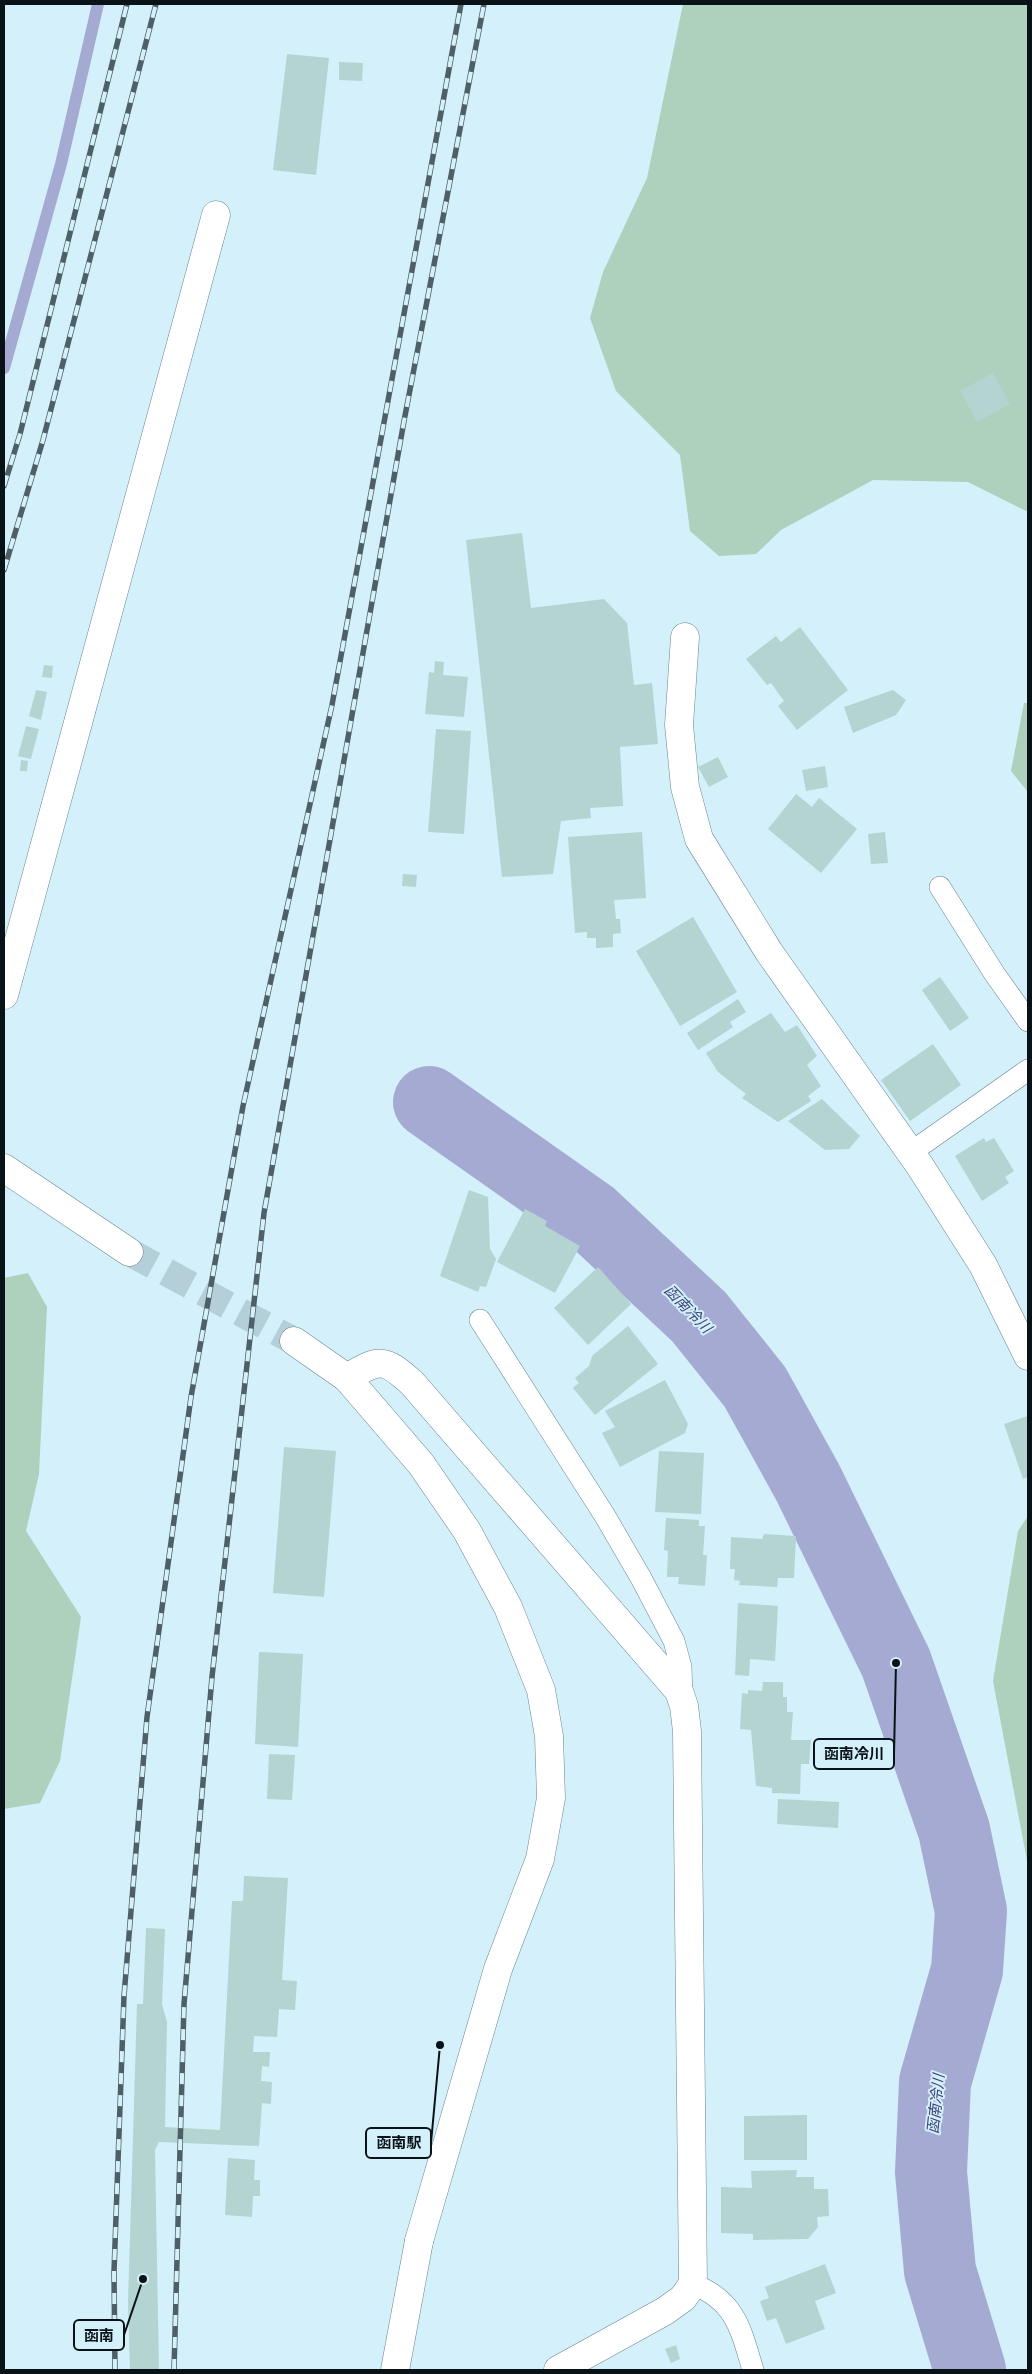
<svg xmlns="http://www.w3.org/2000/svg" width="1032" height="2374" font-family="'PT Sans Narrow','Noto Sans JP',sans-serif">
<rect width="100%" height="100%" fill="#d3f0fb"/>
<g fill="#add1bd">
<polygon points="683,4 1028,4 1028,512 968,482 873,480 781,530 756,554 719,556 690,531 680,455 616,391 590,318 603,272 647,178"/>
<polygon points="1024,703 1028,703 1028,792 1011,771"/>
<polygon points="28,1273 47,1307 39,1474 26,1531 81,1617 60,1761 40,1803 4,1809 4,1278"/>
<polygon points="1028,1516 1028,1866 993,1681 1018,1531"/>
</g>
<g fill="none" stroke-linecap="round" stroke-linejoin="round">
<polyline stroke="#a5aad3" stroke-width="12" points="4,368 61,164 98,4"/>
<polyline stroke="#a5aad3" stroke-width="72" points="429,1102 591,1216 699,1317 755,1387 808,1483 896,1663 954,1830 971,1911 967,1970 935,2082 931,2172 940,2271 970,2370"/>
</g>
<g fill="#b4d4d2">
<polygon points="287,54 329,58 316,175 273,170"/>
<polygon points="339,62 363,63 362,81 339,80"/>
<polygon points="993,373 1010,404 977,422 960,391"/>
<polygon points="522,533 531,608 604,599 627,623 634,685 652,683 658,744 620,747 623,806 590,808 591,818 561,821 553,874 502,877 466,540"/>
<polygon points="800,627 848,690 797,730 778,706 784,701 771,683 767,685 746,659 776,636 781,642"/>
<polygon points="435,661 444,662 443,675 468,677 464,717 425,714 429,672 434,673"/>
<polygon points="44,665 53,666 52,678 42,677"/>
<polygon points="36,690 47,692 41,720 29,716"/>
<polygon points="893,690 906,700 896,715 853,733 844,707"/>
<polygon points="26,726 39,729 31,759 18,756"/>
<polygon points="436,729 471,731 464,834 428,832"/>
<polygon points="718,757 728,777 709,787 698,767"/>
<polygon points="21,760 28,761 27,771 20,771"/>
<polygon points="825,766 828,787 806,791 802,770"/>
<polygon points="796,794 812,807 819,798 857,829 821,873 768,829"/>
<polygon points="642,832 646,898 614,900 616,919 620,919 621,933 613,934 613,947 596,948 596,938 587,938 587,932 575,933 568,837"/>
<polygon points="885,832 888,863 871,864 868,834"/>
<polygon points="403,874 417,875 416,887 402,886"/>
<polygon points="693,917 737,992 680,1026 636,951"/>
<polygon points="940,977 969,1018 950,1031 922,990"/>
<polygon points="738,999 746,1012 730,1022 733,1027 698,1050 687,1033"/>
<polygon points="771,1013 785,1032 797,1025 817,1056 807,1065 821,1086 808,1096 811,1101 778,1122 742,1098 746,1094 718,1072 706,1053"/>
<polygon points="933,1044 961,1085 910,1121 881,1080"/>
<polygon points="822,1099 860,1136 849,1149 825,1150 788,1121"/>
<polygon points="984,1138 986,1142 994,1138 1014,1171 1005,1177 1009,1183 982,1201 955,1156"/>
<polygon points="469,1190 488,1197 490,1249 496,1259 486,1287 480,1286 478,1292 440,1276"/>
<polygon points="525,1209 547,1221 545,1226 580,1246 555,1293 497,1262"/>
<polygon points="598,1267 631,1304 588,1345 554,1308"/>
<polygon points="628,1326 658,1364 595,1415 573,1388 579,1383 575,1378 589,1366 592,1356"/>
<polygon points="665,1380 688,1424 685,1433 620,1467 602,1433 615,1427 605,1411"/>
<polygon points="1028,1416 1028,1477 1023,1479 1004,1424"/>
<polygon points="284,1447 336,1451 324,1597 273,1593"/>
<polygon points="659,1451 704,1453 701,1514 655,1512"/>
<polygon points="666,1518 699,1520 699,1526 705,1526 703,1555 707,1555 705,1586 678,1584 679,1577 667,1577 668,1551 664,1550"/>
<polygon points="764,1534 796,1536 794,1578 778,1578 777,1587 739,1585 740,1581 734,1580 735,1569 730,1569 731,1537 762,1539"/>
<polygon points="738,1603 778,1606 775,1661 750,1659 749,1676 735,1675"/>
<polygon points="259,1652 303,1654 298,1747 255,1744"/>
<polygon points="763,1682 783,1682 783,1697 787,1697 787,1712 793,1712 791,1740 811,1740 809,1764 801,1764 800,1794 772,1793 772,1788 756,1786 751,1730 740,1729 742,1693 748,1694 748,1690 762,1691"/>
<polygon points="269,1754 295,1755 292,1800 267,1799"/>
<polygon points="778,1799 839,1802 838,1828 777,1824"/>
<polygon points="244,1876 288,1878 282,1980 297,1981 295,2010 279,2009 277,2037 254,2036 253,2052 270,2052 269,2067 262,2066 261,2081 272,2082 271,2104 262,2103 259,2146 159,2142 155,2150 159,2370 130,2370 128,2302 137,2004 143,2004 146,1928 165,1929 162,2004 167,2022 165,2127 220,2130 232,1901 243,1901"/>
<polygon points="807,2115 807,2160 744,2160 744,2116"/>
<polygon points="228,2158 255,2160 254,2180 260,2180 260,2196 253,2196 252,2217 225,2215"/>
<polygon points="797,2170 796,2177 814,2177 814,2189 828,2189 829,2216 817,2217 818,2227 808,2239 753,2240 753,2234 721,2233 721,2187 752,2188 751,2171"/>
<polygon points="825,2264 836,2293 815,2301 825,2329 786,2344 776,2318 767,2321 760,2301 769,2298 765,2287"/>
<polygon points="676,2345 680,2359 671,2363 665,2349"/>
</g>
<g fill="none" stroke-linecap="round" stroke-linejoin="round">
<polyline stroke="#b5cfd9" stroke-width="28" stroke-dasharray="28 14" stroke-linecap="butt" points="129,1252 294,1341"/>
<defs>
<g id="service">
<polyline points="940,887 994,973 1028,1021"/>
<polyline points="910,1153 1028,1070"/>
<polyline points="480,1320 605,1516 641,1578 674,1641 681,1667 682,1698"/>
<path d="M693 2284C736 2301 741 2330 753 2370"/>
</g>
<g id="minor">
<polyline points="685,637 679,725 685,787 699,839 769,952 920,1166 983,1265 1028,1356"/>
<polyline points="4,995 216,215"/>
<polyline points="4,1168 129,1252"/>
<polyline points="294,1341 347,1378 421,1464 467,1531 508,1607 541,1690 549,1736 551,1798 540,1859 498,1969 419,2241"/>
<path d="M347 1378C380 1358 384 1358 412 1383L679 1691 684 1706 687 1731 693 2284 683 2298 665 2311 558 2370"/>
</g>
<polyline id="secondary" points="395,2370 419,2241"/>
</defs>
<use href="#service" stroke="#69848e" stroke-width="22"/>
<use href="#minor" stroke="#69848e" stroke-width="29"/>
<use href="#secondary" stroke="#69848e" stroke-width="29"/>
<use href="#service" stroke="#fff" stroke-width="21"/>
<use href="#minor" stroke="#fff" stroke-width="28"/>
<use href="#secondary" stroke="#fff" stroke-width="28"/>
<defs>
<g id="rail">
<polyline points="4,486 20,434 127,4"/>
<polyline points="4,570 43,440 156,4"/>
<polyline points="115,2370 114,2272 124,1996 147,1717 191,1397 243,1106 332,705 461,4"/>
<polyline points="174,2370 184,2004 212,1677 264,1213 404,421 484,4"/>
</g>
</defs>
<use href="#rail" stroke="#4f5f66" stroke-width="5.5"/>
<use href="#rail" stroke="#d3f0fb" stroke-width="4" stroke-dasharray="11" stroke-linecap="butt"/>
</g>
<g text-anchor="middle" stroke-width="4" stroke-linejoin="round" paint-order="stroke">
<g font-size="15" font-style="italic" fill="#3d4075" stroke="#d3f0fb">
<text transform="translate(688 1309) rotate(46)" y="5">函南冷川</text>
<text transform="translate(936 2104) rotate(-84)" y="5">函南冷川</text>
</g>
</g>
<path fill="none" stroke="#091317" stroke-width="2" d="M896 1663L894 1754M440 2045L431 2143M143 2279L124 2335"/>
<g fill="#091317" stroke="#d3f0fb" stroke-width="2">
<circle cx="896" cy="1663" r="5"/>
<circle cx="440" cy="2045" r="5"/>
<circle cx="143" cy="2279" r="5"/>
</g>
<g fill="#d3f0fb" stroke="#091317" stroke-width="2">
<rect x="814" y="1739" width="80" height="30" rx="5"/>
<rect x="366" y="2128" width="65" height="30" rx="5"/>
<rect x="74" y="2320" width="50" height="30" rx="5"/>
</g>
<g font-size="15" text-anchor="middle" font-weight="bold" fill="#091317">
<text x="854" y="1759">函南冷川</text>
<text x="399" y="2148">函南駅</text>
<text x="99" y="2341">函南</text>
</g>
<rect width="1032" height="2374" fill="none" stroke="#091317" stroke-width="10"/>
</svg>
